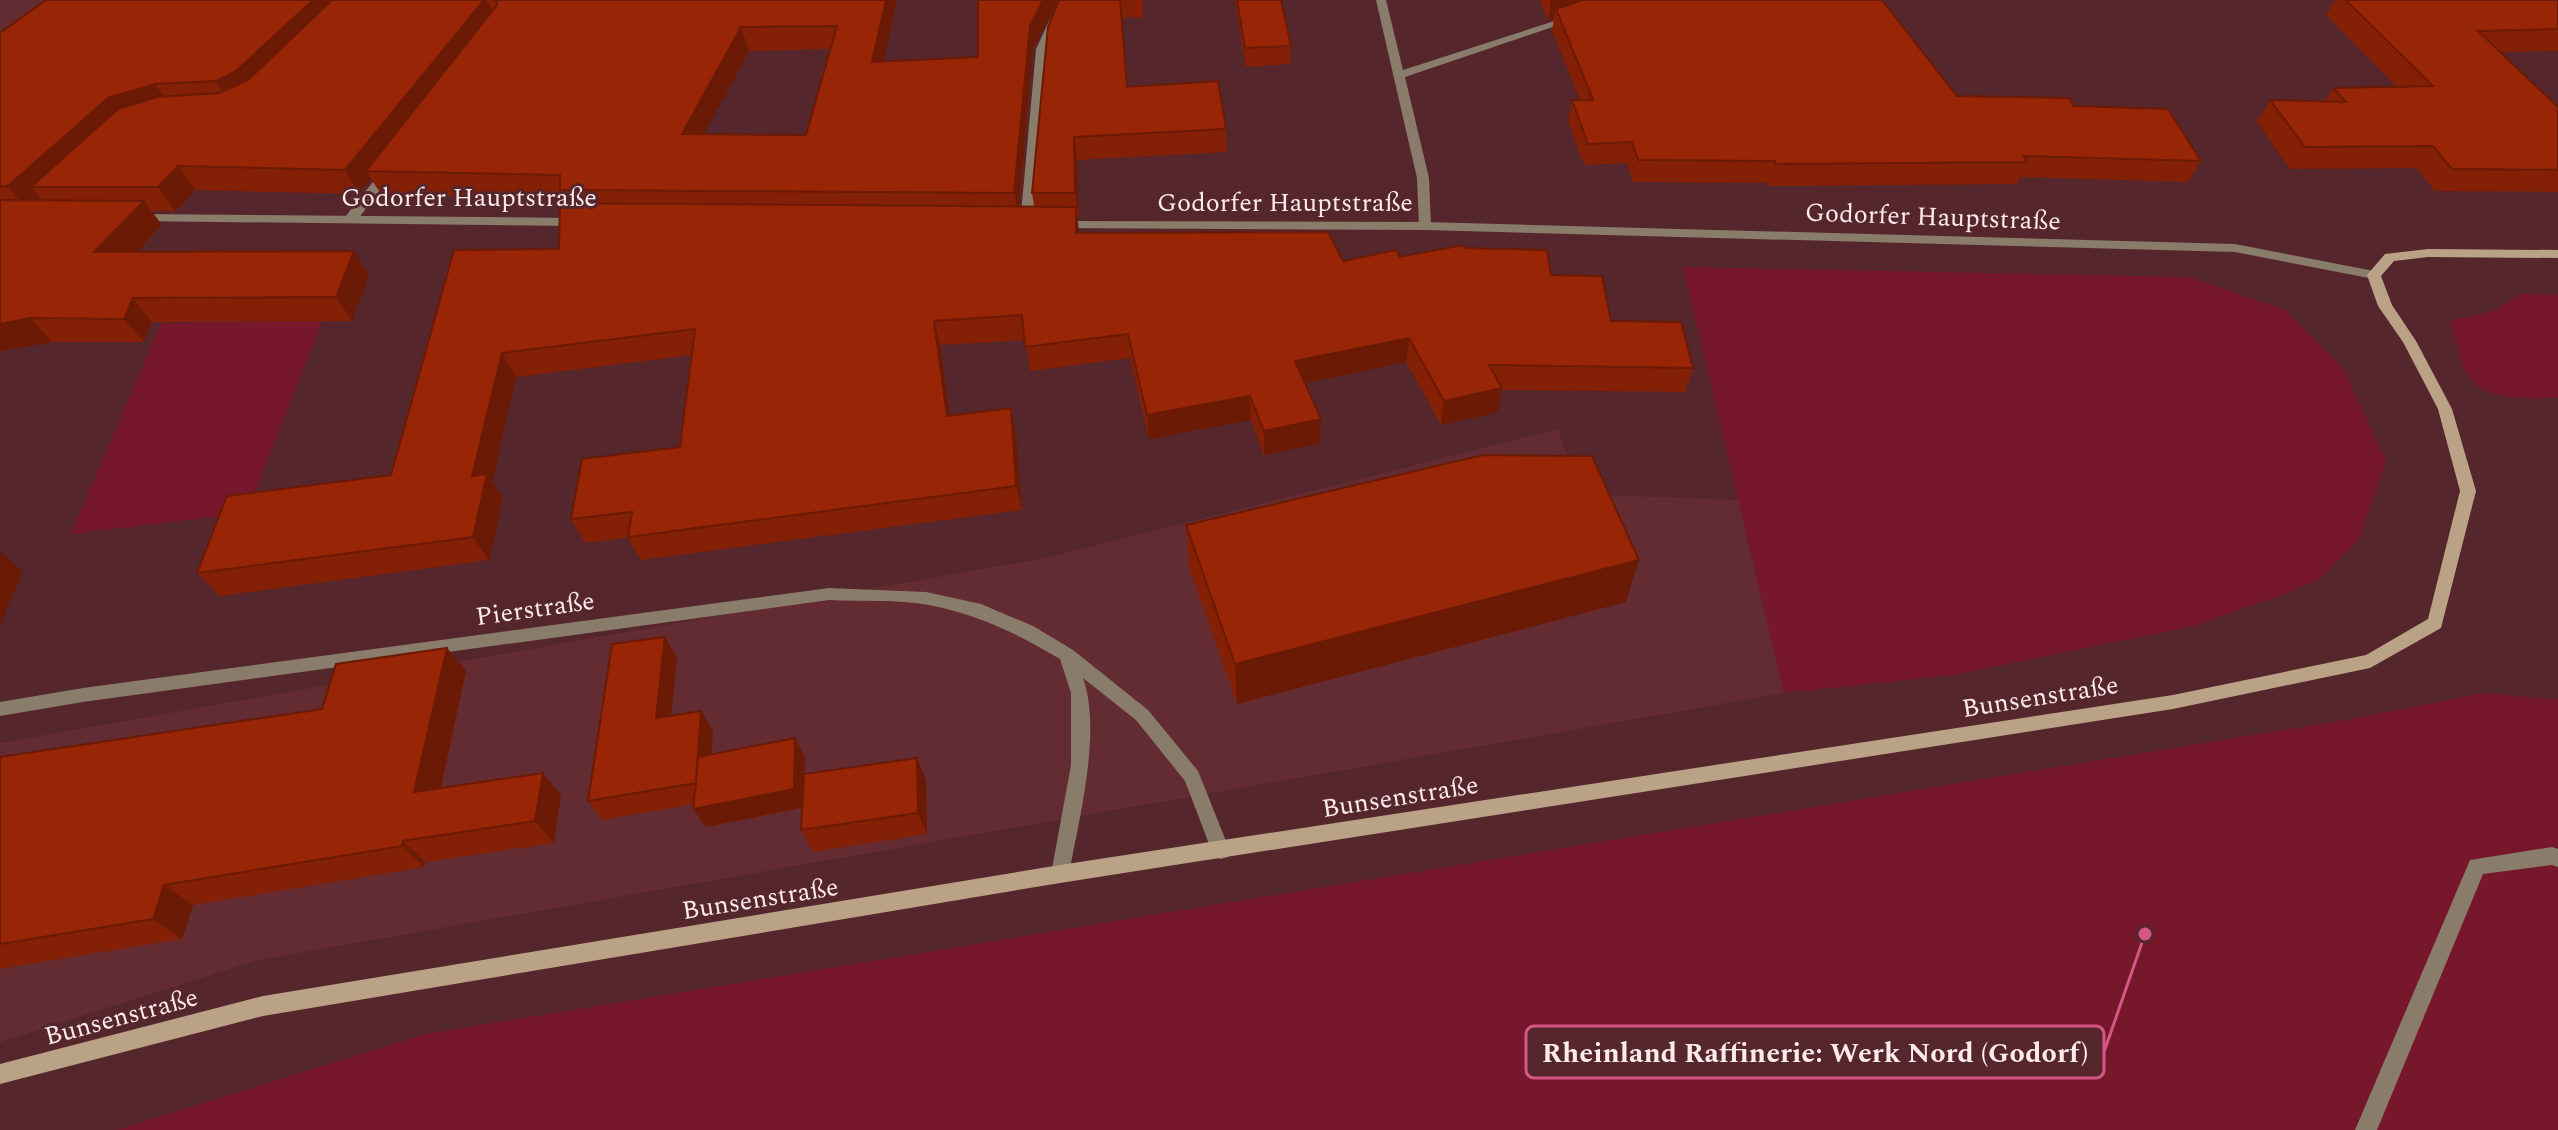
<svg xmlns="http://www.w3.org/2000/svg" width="2558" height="1130" font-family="Spectral,serif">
<rect width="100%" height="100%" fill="#55262b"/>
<g fill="#632c33">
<polygon points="0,0 65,0 0,48"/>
<polygon points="1558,429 1579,494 1738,500 1784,693 258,960 0,1042 0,743 1045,558"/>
</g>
<g fill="#77172c">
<polygon points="1683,267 2190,277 2285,310 2343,368 2386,461 2358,541 2318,580 2282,595 2194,626 1954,675 1784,693"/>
<path d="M2520 294 2558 295V398C2528 398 2481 403 2465 370 2458 355 2455 337 2450 321L2496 310Z"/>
<polygon points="322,321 247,513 71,534 161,323"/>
<polygon points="2484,693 2558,700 2558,1130 116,1130 426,1034 2351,719"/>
</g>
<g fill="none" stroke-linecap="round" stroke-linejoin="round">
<g fill="#8a7c6a" fill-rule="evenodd">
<polygon points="1059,0 1069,0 1048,49 1032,225 1026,229 1020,225 1036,49"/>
<polygon points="388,167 394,171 392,174 355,223 345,223 345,217 384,168"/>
<polygon points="2552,847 2558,849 2558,867 2552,865 2483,874 2377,1130 2355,1130 2470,860"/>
</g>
<g fill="#8a7c6a" fill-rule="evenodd">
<polygon points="1376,0 1386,0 1403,70 1570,16 1579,18 1405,77 1429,178 1431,226 1425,230 1419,226 1417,178"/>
<path d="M829 588 926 592 981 604 1033 626 1073 650 1148 710 1198 771 1230 851 1228 857 1221 859 1214 857 1185 781 1136 720 1083 678C1102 731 1079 819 1069 874L1067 880 1060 883 1053 880 1051 874 1071 765V693L1060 659C1018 634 977 614 929 605 897 599 861 602 829 600L83 702 0 716V702L83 688Z"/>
</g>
<g fill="#8a7c6a" fill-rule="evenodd">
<polygon points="138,214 579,218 585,222 579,226 133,221 132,218"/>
<polygon points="1058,221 1425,222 2235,244 2374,271 2381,275 2374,279 2235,252 1425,230 1053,228 1053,222"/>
</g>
<polygon fill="#b9a286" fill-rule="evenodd" points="2428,249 2558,250 2558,258 2428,257 2394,261 2381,276 2392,305 2416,341 2452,409 2476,491 2441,628 2370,668 2173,709 1060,883 263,1016 0,1084 0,1064 263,996 1060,865 2173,695 2366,655 2428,619 2460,491 2438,409 2403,342 2378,306 2367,275 2385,254"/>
</g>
<g fill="#842006" fill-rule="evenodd">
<path d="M46 0H897L883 61 978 57V0H1058L1033 49 1019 206H1034L1032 193 1059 0H1143V17L1122 18 1127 87 1226 129 1227 152 1077 160 1079 217H1077L1079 233 1343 261 1400 257 1465 248 1551 275 1611 321 1693 368 1685 392 1502 390 1498 412 1441 425 1406 362 1305 383 1320 443 1264 455 1251 420 1149 439 1130 358 1030 371 1025 340 940 345 950 416 1016 433 1022 510 641 560 628 538 585 543 571 519 680 447 692 355 516 377 492 482 503 498 489 560 220 596 197 573 391 475 559 249 567 203 564 199 381 194 371 179 359 194 196 190 175 211H151L162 225 137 252 354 251 369 275 352 321 152 322 144 342H52L0 351V33ZM830 49 806 135 703 134 749 51Z"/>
<polygon points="1235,0 1281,0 1291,46 1291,64 1246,67 1236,8"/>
<polygon points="1540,0 1882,0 1957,96 2074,106 2201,161 2188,182 2020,177 2017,184 1768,186 1768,183 1633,182 1627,163 1584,165 1568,121 1572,100 1580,100 1552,30 1554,18 1548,20"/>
<polygon points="2333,0 2558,0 2558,51 2500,52 2558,107 2558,192 2435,191 2416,168 2290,169 2257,122 2270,100 2324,102 2333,88 2396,86 2326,15 2335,1"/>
<polygon points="1186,525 1626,602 1237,704 1189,567"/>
<polygon points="665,637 677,657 671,715 713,730 711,755 795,738 805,757 804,774 917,758 926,780 927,834 813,852 801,830 802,808 706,827 693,809 694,804 602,820 588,801"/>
<polygon points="447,648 466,671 441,789 561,795 554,843 425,862 424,867 193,905 182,939 0,969 0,757 322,709"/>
</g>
<g fill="#6b1a05">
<polygon points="313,0 351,0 231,104 216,81"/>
<polygon points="484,0 487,0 497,21 366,171 371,179 359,194 345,170"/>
<polygon points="886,0 897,0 878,85 872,62"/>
<polygon points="1043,0 1058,0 1033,49 1018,216 1014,193 1030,26"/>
<polygon points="1551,0 1587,0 1556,9 1554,18 1548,20"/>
<polygon points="741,27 749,51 691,158 682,134"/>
<polygon points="155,84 172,108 31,187 41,198 28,210 8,186 108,98"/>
<polygon points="1074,137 1077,160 1079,217 1075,193"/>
<polygon points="178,166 196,190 175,211 158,187"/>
<polygon points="144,201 162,225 114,276 94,252"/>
<polygon points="1076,207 1079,231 1080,258 1076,233"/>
<polygon points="354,251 369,275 352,321 336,297"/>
<polygon points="133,298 152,322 144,342 124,319"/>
<polygon points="30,318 52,342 0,351 0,324"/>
<polygon points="934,321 940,345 953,440 947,416"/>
<polygon points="1409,338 1406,362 1295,385 1295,361"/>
<polygon points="502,353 516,377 492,482 503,498 489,560 473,537 472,476"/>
<polygon points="1502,388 1498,412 1441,425 1444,401"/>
<polygon points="1250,396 1251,420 1149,439 1147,415"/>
<polygon points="1011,408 1016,433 1022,510 1016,486"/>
<polygon points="1321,419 1320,443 1264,455 1264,431"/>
<polygon points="0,551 23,572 0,625"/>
<polygon points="1639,560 1626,602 1237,704 1235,664"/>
<polygon points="665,637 677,657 669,737 656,718"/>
<polygon points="447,648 466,671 435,814 414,792"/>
<polygon points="701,711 713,730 708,800 696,781"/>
<polygon points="795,738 805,757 804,807 706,827 693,809"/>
<polygon points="917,758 926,780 927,834 918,813"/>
<polygon points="543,773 561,795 554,843 535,821"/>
<polygon points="403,841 425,862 424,867 402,846"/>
<polygon points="164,885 193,905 182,939 153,919"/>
</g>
<g fill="#992507" stroke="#6b1a05" stroke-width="2" fill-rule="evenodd">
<polygon points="46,0 313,0 236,71 216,81 155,84 108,98 8,186 0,187 0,33"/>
<polygon points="332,0 484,0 345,170 178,166 158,187 31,187 118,109 157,97 219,93 248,80"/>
<path d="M493 0H886L872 62 978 57V0H1043L1030 26 1014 193 560 190V175L366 171 497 5V1ZM837 26 806 135 682 134 741 27Z"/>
<polygon points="1059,0 1120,0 1127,87 1218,81 1226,129 1074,137 1075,193 1032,193 1048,27"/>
<polygon points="1237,0 1281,0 1291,46 1245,48"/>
<polygon points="1583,0 1882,0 1957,96 2069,98 2074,106 2168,109 2201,161 2023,156 2027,162 1775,164 1775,161 1638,160 1632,142 1588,144 1572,100 1593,100 1556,9"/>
<polygon points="2346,0 2558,0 2558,29 2478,31 2558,107 2558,170 2452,169 2433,146 2305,147 2270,100 2346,102 2333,88 2433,86"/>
<polygon points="0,200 144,201 94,252 354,251 336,297 133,298 124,319 30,318 0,324"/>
<polygon points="560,203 1076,207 1076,233 1328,232 1343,261 1396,250 1400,257 1463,245 1465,248 1547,250 1551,275 1602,276 1611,321 1681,322 1693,368 1489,365 1502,388 1444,401 1409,338 1295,361 1321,419 1264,431 1250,396 1147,415 1128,334 1025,347 1022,315 934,321 947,416 1011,408 1016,486 628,537 632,512 571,519 582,459 680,447 695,329 502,353 472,476 487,474 473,537 197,573 227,496 391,475 454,250 559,249"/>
<polygon points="1483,455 1592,456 1639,560 1235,664 1186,525"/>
<polygon points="665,637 656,718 701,711 696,781 698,757 795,738 794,789 693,809 696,783 588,801 612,644"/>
<polygon points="447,648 414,792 543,773 535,821 403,841 402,846 164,885 153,919 0,944 0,757 322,709 336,664"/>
<polygon points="917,758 918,813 801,830 804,774"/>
</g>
<g text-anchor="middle" stroke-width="6" stroke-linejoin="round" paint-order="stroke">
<g font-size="26" fill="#fdeaeb" stroke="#55262b">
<text x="469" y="206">Godorfer Hauptstraße</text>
<text x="1285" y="211">Godorfer Hauptstraße</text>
<text transform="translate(1933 216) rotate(2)" y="9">Godorfer Hauptstraße</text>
<text transform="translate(535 608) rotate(-8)" y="9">Pierstraße</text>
<text transform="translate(2040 696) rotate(-9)" y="9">Bunsenstraße</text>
<text transform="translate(1400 796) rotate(-9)" y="9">Bunsenstraße</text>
<text transform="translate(760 898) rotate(-9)" y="9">Bunsenstraße</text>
<text transform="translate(121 1016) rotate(-15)" y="9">Bunsenstraße</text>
</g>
</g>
<path fill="none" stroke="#d45786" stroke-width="3" d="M2145 934L2104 1052"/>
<circle fill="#d45786" stroke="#55262b" stroke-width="3" cx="2145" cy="934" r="8"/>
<rect fill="#55262b" stroke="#d45786" stroke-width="3" x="1526" y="1026" width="578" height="52" rx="8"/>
<g font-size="28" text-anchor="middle" font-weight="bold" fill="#fdeaeb">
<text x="1815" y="1062">Rheinland Raffinerie: Werk Nord (Godorf)</text>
</g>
</svg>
